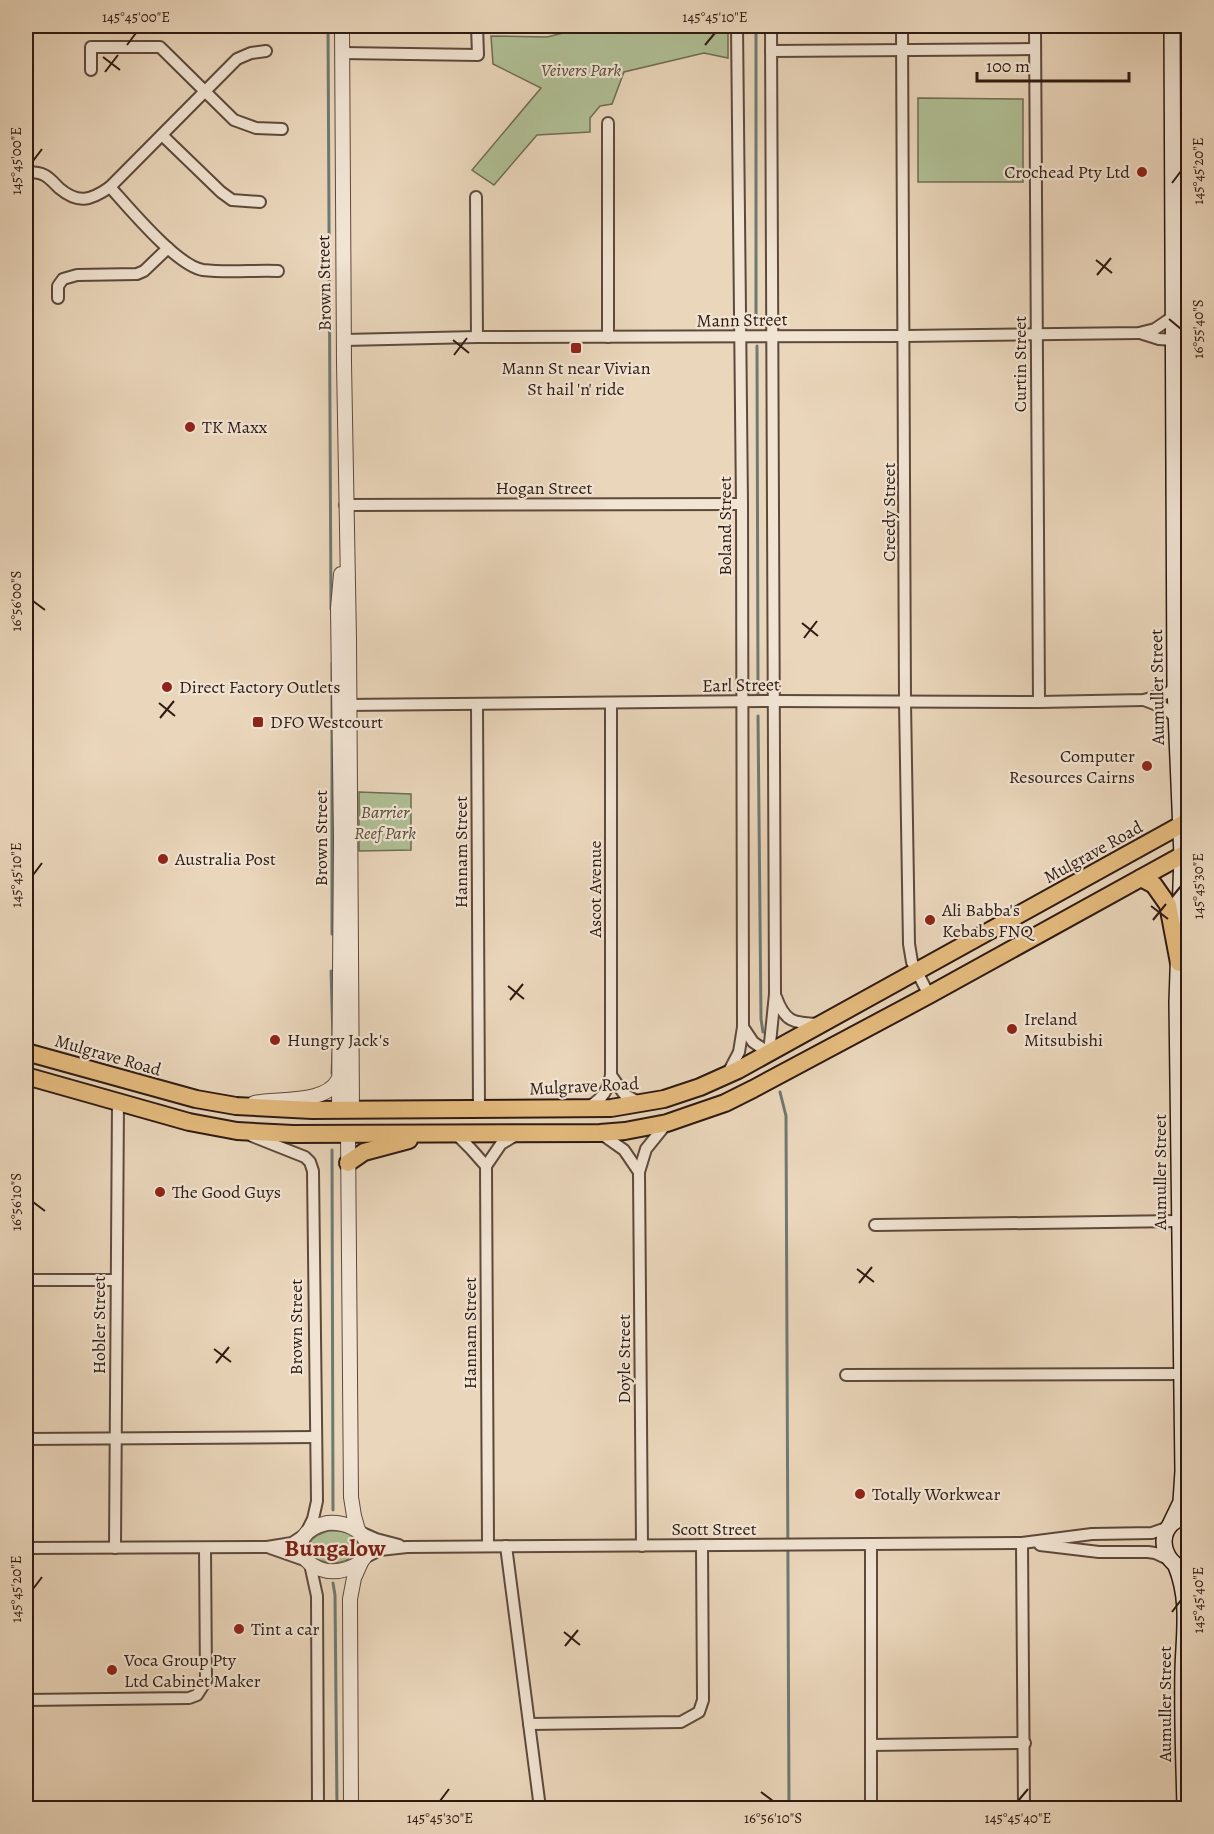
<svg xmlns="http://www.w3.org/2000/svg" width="1214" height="1834" font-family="Alegreya,serif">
<rect width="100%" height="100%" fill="#ead6bb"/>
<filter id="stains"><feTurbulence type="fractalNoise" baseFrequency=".00333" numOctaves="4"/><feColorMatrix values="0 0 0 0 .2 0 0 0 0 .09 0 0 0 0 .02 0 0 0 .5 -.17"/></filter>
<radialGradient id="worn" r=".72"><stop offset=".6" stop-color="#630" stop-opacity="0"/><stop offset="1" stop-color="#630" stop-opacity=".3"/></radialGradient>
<g fill="#b0bf95" stroke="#6f6c54" stroke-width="1.5">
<polygon points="591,26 728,26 728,58 704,53 624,72 612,104 600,106 590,118 590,132 537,135 494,185 472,170 541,88 493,64 491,36 547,37"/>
<polygon points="918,98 1023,99 1023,182 918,182"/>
<polygon points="359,792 411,794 411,850 359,851"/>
<path d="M328 1531C340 1530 354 1532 359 1545L357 1554C343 1565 327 1565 312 1557 303 1542 315 1535 328 1531Z"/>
</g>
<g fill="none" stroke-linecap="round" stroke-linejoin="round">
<g stroke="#6e7971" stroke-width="3">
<polyline points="328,26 331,609"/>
<polyline points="756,26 756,326"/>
<polyline points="757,346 758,694"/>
<polyline points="332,663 332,934"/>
<polyline points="758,716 761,1019 763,1032"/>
<polyline points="331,971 333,1038"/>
<polyline points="332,1073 333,1053"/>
<polyline points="780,1092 786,1116 789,1808"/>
<polyline points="332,1150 333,1510"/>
<polyline points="333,1583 335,1595 337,1808"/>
</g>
<defs>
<g id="minor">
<polyline points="902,26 905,702 909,944 912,962 929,995"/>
<polyline points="1035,26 1039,702"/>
<polyline points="771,51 1035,49"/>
<polyline points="342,53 478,55 477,26"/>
<polyline points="91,70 91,47 160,47 234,120 256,128 282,129"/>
<polyline points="608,123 608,337"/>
<polyline points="162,135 221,192 232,200 260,202"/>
<path d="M26 172C31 172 39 172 44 175 49 177 55 184 59 188 78 204 90 201 110 187L237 59 251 53 266 51"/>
<path d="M110 187C129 208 177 266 203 270 227 273 254 270 278 271"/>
<polyline points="476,197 477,337"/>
<polyline points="58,298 58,286 63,279 77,275 137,274 144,271 168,248"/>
<polyline points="1140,333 1159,339 1174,340"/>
<polyline points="344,340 477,337 905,336 1139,333 1155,329 1174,316"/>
<polyline points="345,505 742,504"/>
<polyline points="1144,700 1165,708 1176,718"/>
<polyline points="477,704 479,1109"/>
<polyline points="342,705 773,701 1039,702 1144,700 1168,693 1175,687"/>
<path d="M776 997C785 1022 793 1023 818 1024"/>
<polyline points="743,1027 753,1042 769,1053 775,994 771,26"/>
<polyline points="728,1073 739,1052 743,1027 742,504 737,26"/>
<polyline points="611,1075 624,1094 640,1103"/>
<path d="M590 1106C603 1098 608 1090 611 1075V704"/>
<polyline points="455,1133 471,1149 486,1166 488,1546"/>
<polyline points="600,1133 624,1150 639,1172"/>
<polyline points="252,1136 305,1157 310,1162 313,1171 317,1501 313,1519 306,1533"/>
<polyline points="486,1166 501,1144 516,1135"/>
<polyline points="875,1225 1179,1221"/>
<polyline points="26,1280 116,1280"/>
<polyline points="846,1375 1181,1374"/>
<polyline points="26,1439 316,1437"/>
<polyline points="360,1532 376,1539 399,1545"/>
<polyline points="1022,1543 1024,1808"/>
<polyline points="871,1544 871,1808"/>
<polyline points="1040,1545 1099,1552 1148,1552 1155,1553 1170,1560"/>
<polyline points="506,1546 540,1808"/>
<polyline points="642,1546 639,1172 646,1149 667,1123"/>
<polyline points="26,1548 267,1547 292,1543 304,1535"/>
<polyline points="115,1548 118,1102"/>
<polyline points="270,1548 307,1561"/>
<polyline points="364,1558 380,1550 407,1547 1022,1543 1092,1534 1152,1533 1169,1527"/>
<polyline points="310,1564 317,1596 318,1808"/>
<polyline points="26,1700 189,1698 197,1695 206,1681 205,1548"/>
<polyline points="529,1724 681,1722 699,1712 703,1700 702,1545"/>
<polyline points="871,1745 1025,1743"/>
</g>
<g id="tertiary">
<polyline points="342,26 344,363 349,639 352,1110"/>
<path d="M254 1103C278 1098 326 1104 338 1080"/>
<polyline points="339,1110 341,839 338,608 341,574"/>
<polyline points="348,1135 351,1497 354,1516 358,1530"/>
<path d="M327 1523C364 1520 386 1556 347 1569 307 1582 277 1535 327 1523Z"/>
<polyline points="351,1808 350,1599 354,1578 362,1560"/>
</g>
<g id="secondary">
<polyline points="1174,340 1182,336 1186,330 1188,286"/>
<polyline points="1170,1525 1181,1502 1183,1471 1177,1002 1182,856 1175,687 1172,26"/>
<path d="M1176 1566C1190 1600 1184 1634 1183 1670 1182 1716 1184 1762 1185 1808"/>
<path d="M1183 1569C1156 1557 1158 1521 1188 1516"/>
</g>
<g id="primary">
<polyline points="1141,878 1154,885 1168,905 1179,963"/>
<polyline points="26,1052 196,1099 236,1106 312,1110 611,1108 664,1099 700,1087 738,1070 1188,821"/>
<polyline points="26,1076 189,1122 237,1131 293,1134 600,1133 625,1131 667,1123 690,1115 725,1103 753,1089 929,995 1188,852"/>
<polyline points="348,1163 364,1152 409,1140"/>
</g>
</defs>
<use href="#minor" stroke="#5d493c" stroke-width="14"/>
<use href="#tertiary" stroke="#5d493c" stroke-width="16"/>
<use href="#secondary" stroke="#2e1a12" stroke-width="18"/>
<use href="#primary" stroke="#2e1a12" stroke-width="20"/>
<use href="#minor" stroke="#f1e4d3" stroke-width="10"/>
<use href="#tertiary" stroke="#f1e4d3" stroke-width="14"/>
<use href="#secondary" stroke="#f1e4d3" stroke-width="15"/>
<use href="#primary" stroke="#e5bb7e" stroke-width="16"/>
</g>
<path fill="none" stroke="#2e1a12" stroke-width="2" d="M127 45 136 33M705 45 715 33M103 57 120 70M105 72 118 55M33 161 42 149M1172 183 1181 171M1096 260 1112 273M1097 275 1111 258M1169 319 1181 329M453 340 469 353M454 355 467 338M33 601 45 610M802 623 818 636M804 638 817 621M159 703 175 716M160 718 174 701M33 875 42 863M1172 897 1181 886M1151 906 1168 919M1153 920 1166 904M508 986 524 999M510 1000 523 984M33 1202 45 1211M857 1269 874 1282M859 1283 872 1267M214 1349 231 1362M216 1363 229 1347M33 1589 42 1577M1172 1612 1181 1600M564 1632 580 1645M565 1646 578 1630M761 1792 773 1801M440 1801 449 1789M1018 1801 1028 1789"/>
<g fill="#8f2418" stroke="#f1e4d3" stroke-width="2">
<circle cx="1142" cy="172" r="6"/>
<rect x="570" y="342" width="12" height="12" rx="3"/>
<circle cx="190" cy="427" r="6"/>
<circle cx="167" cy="687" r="6"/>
<rect x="252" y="716" width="12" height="12" rx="3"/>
<circle cx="1147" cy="766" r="6"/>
<circle cx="163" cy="859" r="6"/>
<circle cx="930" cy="920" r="6"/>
<circle cx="1012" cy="1029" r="6"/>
<circle cx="275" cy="1040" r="6"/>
<circle cx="160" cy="1192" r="6"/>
<circle cx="860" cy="1494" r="6"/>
<circle cx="239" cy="1629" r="6"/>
<circle cx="112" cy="1670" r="6"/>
</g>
<g text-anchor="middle" stroke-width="4.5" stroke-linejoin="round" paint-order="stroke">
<g font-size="18" font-style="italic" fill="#554c39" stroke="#f1e4d3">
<text x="581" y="76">Veivers Park</text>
<text x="385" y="818">Barrier<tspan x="385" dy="21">Reef Park</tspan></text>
</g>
<g font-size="18" fill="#2e1a12" stroke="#f1e4d3" text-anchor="start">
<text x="1130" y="178" text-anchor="end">Crochead Pty Ltd</text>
<text x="576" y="374" text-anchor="middle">Mann St near Vivian<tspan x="576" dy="21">St hail 'n' ride</tspan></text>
<text x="202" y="433">TK Maxx</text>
<text x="179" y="693">Direct Factory Outlets</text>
<text x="270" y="728">DFO Westcourt</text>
<text x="1135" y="762" text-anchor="end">Computer<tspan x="1135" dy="21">Resources Cairns</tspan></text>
<text x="175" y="865">Australia Post</text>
<text x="942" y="916">Ali Babba's<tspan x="942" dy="21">Kebabs FNQ</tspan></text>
<text x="1024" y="1025">Ireland<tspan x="1024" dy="21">Mitsubishi</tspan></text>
<text x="287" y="1046">Hungry Jack's</text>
<text x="172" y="1198">The Good Guys</text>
<text x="872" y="1500">Totally Workwear</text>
<text x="251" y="1635">Tint a car</text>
<text x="124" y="1666">Voca Group Pty<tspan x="124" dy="21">Ltd Cabinet Maker</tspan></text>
</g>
<g font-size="18" fill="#2e1a12" stroke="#f1e4d3">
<text transform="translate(324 283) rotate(-91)" y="6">Brown Street</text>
<text transform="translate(742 320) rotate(-1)" y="6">Mann Street</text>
<text transform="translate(1020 364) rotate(-90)" y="6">Curtin Street</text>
<text x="544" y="494">Hogan Street</text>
<text transform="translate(889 512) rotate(-90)" y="6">Creedy Street</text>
<text transform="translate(725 526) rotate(-90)" y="6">Boland Street</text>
<text transform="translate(741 685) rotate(-1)" y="6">Earl Street</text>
<text transform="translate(1157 687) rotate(-91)" y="6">Aumuller Street</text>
<text transform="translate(321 838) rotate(-90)" y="6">Brown Street</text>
<text transform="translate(461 852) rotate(-90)" y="6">Hannam Street</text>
<text transform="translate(1093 852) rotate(-29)" y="6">Mulgrave Road</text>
<text transform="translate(595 889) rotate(-90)" y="6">Ascot Avenue</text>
<text transform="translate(108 1055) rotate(16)" y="6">Mulgrave Road</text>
<text transform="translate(584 1086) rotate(-3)" y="6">Mulgrave Road</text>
<text transform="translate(1160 1172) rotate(-90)" y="6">Aumuller Street</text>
<text transform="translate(99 1325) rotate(-90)" y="6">Hobler Street</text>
<text transform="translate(296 1327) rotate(-90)" y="6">Brown Street</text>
<text transform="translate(470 1333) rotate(-90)" y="6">Hannam Street</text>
<text transform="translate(624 1359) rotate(-90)" y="6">Doyle Street</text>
<text x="714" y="1535">Scott Street</text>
<text transform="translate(1165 1704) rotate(-90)" y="6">Aumuller Street</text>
</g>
<g font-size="24" font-weight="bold" fill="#7a1f14" stroke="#f1e4d3">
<text x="335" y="1556">Bungalow</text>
</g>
</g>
<rect width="1214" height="1834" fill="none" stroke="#ead6bb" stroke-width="66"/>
<path d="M977 72v9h152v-9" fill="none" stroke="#2e1a12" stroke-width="3"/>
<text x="986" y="72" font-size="18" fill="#2e1a12" stroke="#f1e4d3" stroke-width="4.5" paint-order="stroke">100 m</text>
<rect x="33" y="33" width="1148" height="1768" fill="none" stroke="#2e1a12" stroke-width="2"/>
<g font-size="15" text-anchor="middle" fill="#2e1a12">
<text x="136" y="22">145°45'00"E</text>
<text x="715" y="22">145°45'10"E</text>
<text transform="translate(16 161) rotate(-90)" y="5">145°45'00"E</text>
<text transform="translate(1198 171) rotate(-90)" y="5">145°45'20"E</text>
<text transform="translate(1198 329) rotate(-90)" y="5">16°55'40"S</text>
<text transform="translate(16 601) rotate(-90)" y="5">16°56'00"S</text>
<text transform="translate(16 875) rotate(-90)" y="5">145°45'10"E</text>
<text transform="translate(1198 886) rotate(-90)" y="5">145°45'30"E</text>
<text transform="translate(16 1202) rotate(-90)" y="5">16°56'10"S</text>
<text transform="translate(16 1589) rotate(-90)" y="5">145°45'20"E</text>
<text transform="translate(1198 1600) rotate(-90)" y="5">145°45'40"E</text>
<text x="440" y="1823">145°45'30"E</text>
<text x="773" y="1823">16°56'10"S</text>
<text x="1018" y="1823">145°45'40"E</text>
</g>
<rect width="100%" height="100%" filter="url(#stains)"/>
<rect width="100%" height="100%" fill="url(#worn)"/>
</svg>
